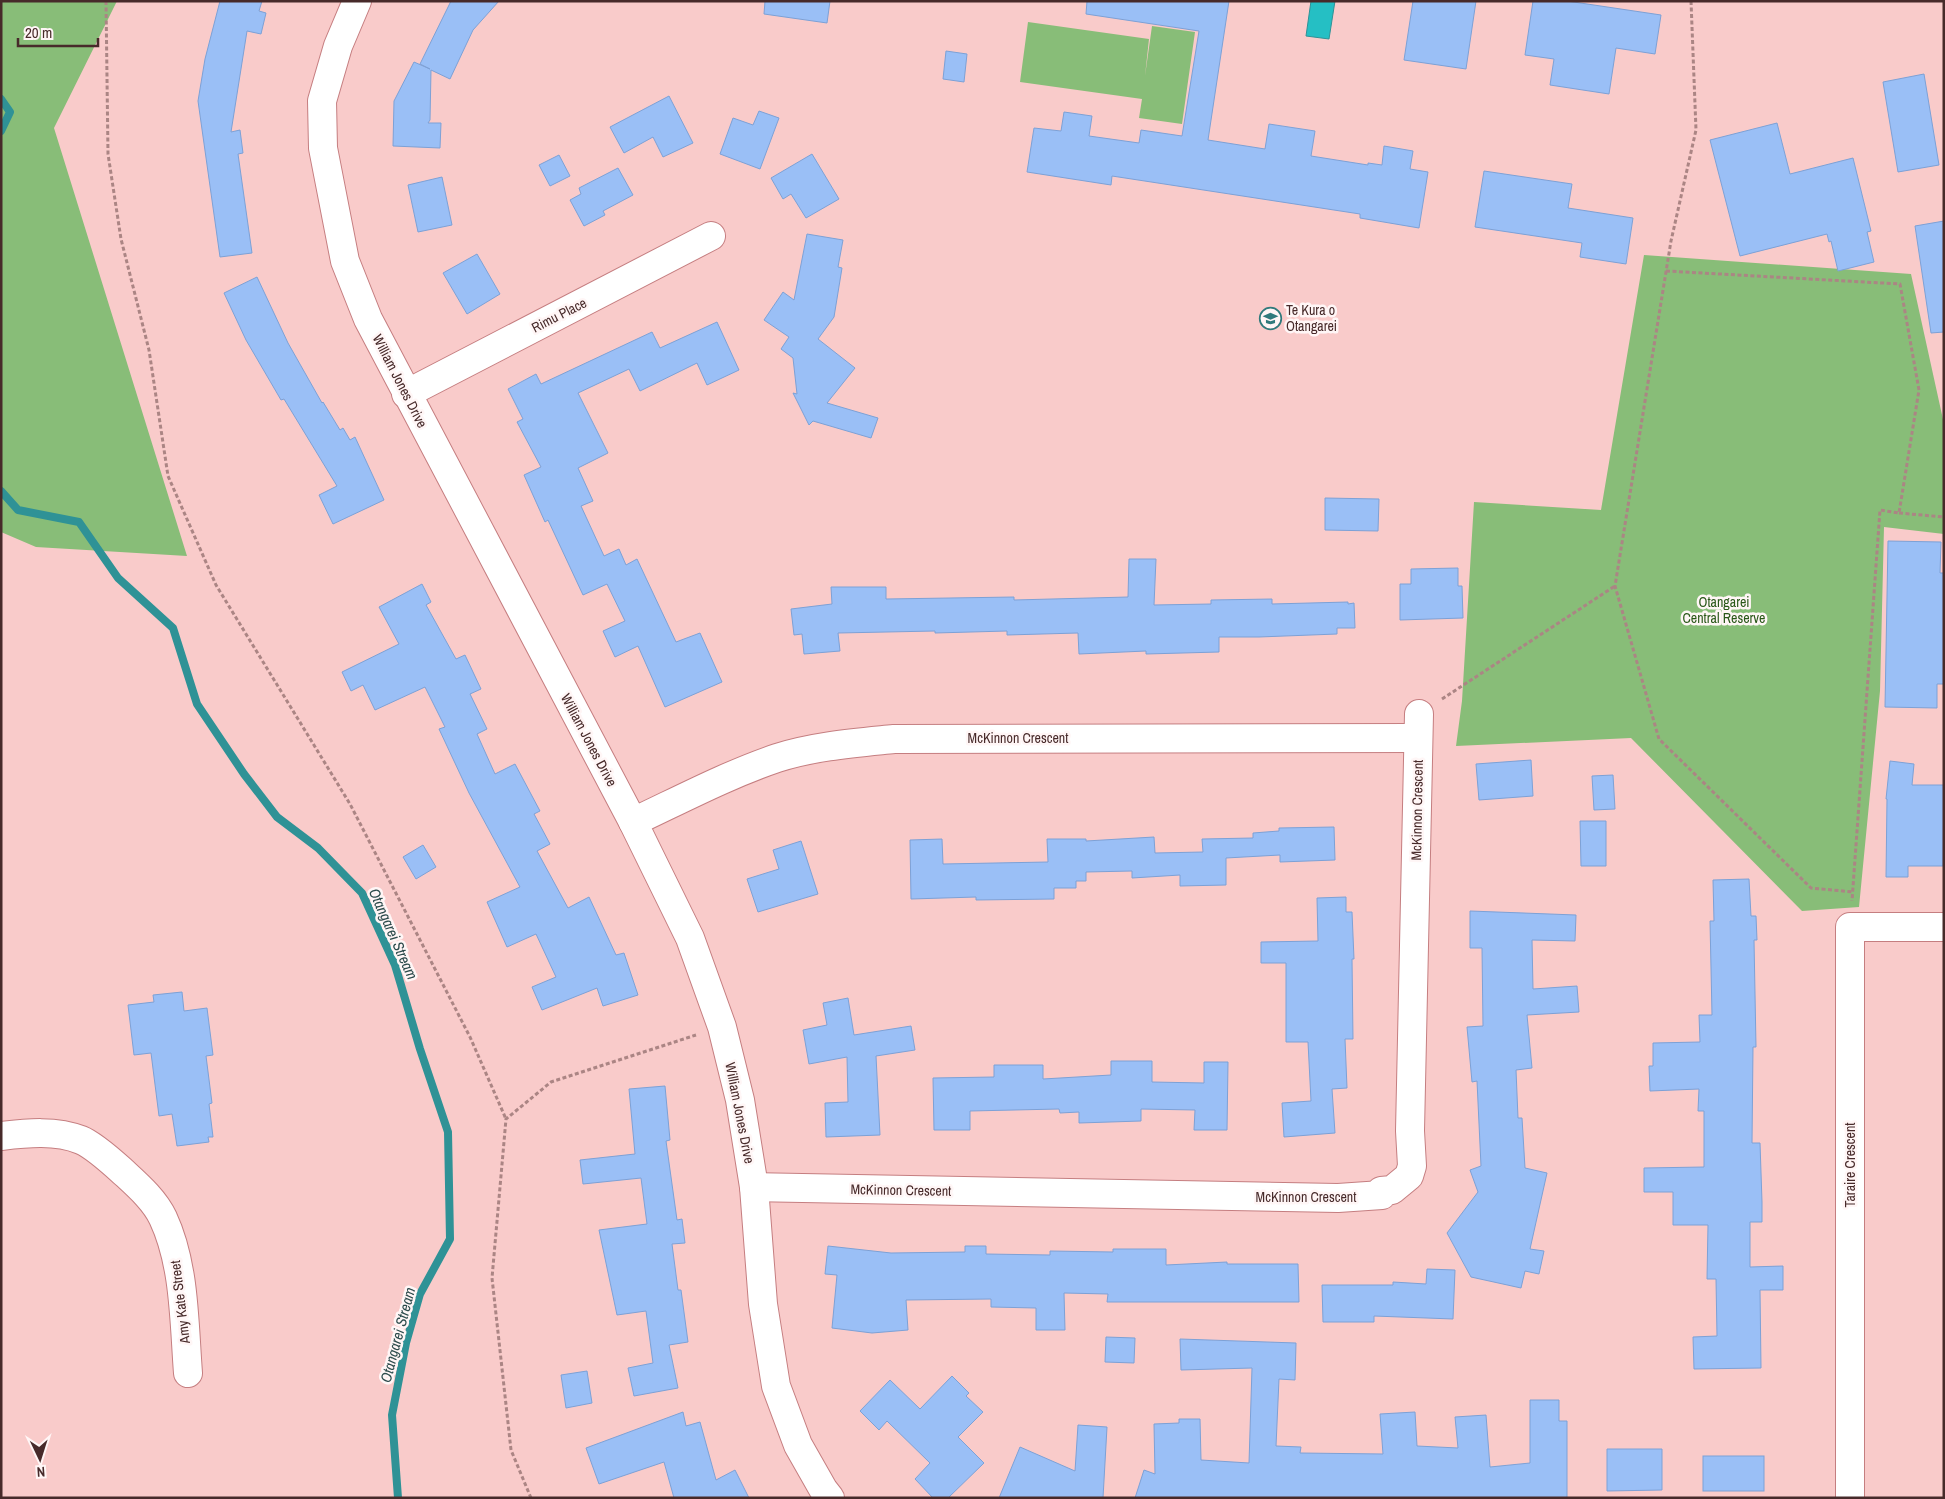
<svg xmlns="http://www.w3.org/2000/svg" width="1945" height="1499" font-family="'Archivo Narrow',sans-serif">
<rect width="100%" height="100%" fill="#f9cbca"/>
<g fill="#88bd78">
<polygon points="1,1 117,1 54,128 187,556 36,547 1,532"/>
<polygon points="1028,22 1149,39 1145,76 1152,26 1195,32 1182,124 1139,118 1142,99 1020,82"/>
<polygon points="1644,255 1911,274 1944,424 1944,534 1884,527 1880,691 1859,907 1802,911 1631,738 1456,746 1462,701 1474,502 1601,510"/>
</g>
<polygon fill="#25bfc4" stroke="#2f9296" points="1311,1 1335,1 1329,39 1306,36"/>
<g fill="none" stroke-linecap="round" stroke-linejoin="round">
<g stroke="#2f9296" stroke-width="8">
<polyline points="1,99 10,112 1,131"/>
<polyline points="1,491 18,510 79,522 118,578 173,628 197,704 244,774 277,817 318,848 362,893 395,965 420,1049 448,1132 450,1239 420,1294 406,1343 392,1415 398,1498"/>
</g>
</g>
<g fill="#9abff6" stroke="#7da1d6">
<polygon points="220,1 262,1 259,11 266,13 261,34 247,31 231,132 240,130 243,153 238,154 252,253 220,257 198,101 205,59"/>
<polygon points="451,1 499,1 473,30 450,79 431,70 430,120 428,123 441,123 440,148 393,146 394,101 414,62 430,69 420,64"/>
<polygon points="765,1 830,1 827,23 764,14"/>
<polygon points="1087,1 1229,1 1208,140 1265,149 1269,124 1315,131 1311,156 1368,165 1368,163 1382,165 1384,146 1413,151 1410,169 1428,172 1419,228 1360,218 1360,214 1112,176 1111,185 1027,172 1034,128 1061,131 1064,112 1092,116 1089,136 1139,143 1141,130 1182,136 1199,31 1086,14"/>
<polygon points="1413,1 1476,1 1466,69 1404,60"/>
<polygon points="1533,1 1567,1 1661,15 1655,54 1616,48 1609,94 1550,85 1554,59 1525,55"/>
<polygon points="946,51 967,54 964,82 943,79"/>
<polygon points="1924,74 1939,165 1898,172 1883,82"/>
<polygon points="669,96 693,143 663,157 653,137 624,153 610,127"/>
<polygon points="759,111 779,118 760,169 720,154 733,118 753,125"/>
<polygon points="1777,123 1790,174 1853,158 1871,231 1867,232 1874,262 1838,271 1831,241 1829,242 1827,234 1740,256 1710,140"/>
<polygon points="812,154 839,199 806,218 791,194 783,199 771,178"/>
<polygon points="559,155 570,176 550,186 539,165"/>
<polygon points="618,168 633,195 603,211 605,215 584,226 570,200 581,194 579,188"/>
<polygon points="1484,171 1572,184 1568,208 1633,218 1626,264 1580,257 1582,243 1475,227"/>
<polygon points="442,177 452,225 418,232 408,185"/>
<polygon points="1944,221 1944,332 1931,333 1915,226"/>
<polygon points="807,234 843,240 838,267 842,268 834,317 818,339 855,368 827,403 878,418 871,438 813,421 809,425 793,393 797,394 793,358 781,349 789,337 764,320 783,292 794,300"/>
<polygon points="477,254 500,294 467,314 443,273"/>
<polygon points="257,277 288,343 322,403 323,402 340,430 343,428 350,440 355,437 384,500 333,524 319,495 337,486 284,399 281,400 246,340 224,293"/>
<polygon points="717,322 739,370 707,385 697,363 640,391 629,369 578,393 608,453 578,468 593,501 581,506 604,556 619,549 626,565 637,559 676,642 700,633 722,682 665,707 638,646 615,657 603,631 625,621 607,584 583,595 548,520 545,522 524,475 541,467 517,422 523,419 508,389 536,374 541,384 652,332 660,348"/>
<polygon points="1325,498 1379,499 1378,531 1325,530"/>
<polygon points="1888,541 1941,542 1940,573 1944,573 1944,684 1937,684 1937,708 1885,707"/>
<polygon points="1129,559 1156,559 1154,605 1211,604 1211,600 1272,599 1272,604 1348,602 1348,604 1354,603 1355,628 1337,628 1337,634 1259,637 1219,637 1219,652 1146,654 1146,651 1079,654 1078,633 1007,635 1007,631 935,633 935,631 838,633 840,651 804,654 802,634 794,635 791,609 832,604 831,587 886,587 886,599 1014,597 1014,600 1128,597"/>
<polygon points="1458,568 1458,586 1462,586 1463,618 1400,620 1400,584 1411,584 1411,569"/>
<polygon points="422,584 431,602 426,605 456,659 465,655 481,689 470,694 487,729 477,734 495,774 515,764 540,811 534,814 550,844 537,851 568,908 589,897 616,955 624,953 638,995 603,1006 597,988 542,1010 532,987 556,977 536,934 507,947 487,902 520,887 469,793 439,729 445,727 425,687 375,710 363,685 351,691 342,672 399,644 379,607"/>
<polygon points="1531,760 1533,796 1479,800 1476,764"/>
<polygon points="1890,761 1914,764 1912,785 1944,785 1943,866 1908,866 1908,877 1886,877 1887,799 1886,799"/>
<polygon points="1613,775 1615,809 1594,810 1592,776"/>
<polygon points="1580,821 1606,821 1606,866 1581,866"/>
<polygon points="1334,827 1335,860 1280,862 1280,855 1226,858 1226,885 1180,886 1180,875 1132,878 1132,871 1086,872 1086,881 1076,881 1076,888 1054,888 1054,899 976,900 976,897 911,899 910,840 942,839 943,864 1048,862 1047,839 1086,839 1086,841 1154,837 1155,853 1203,852 1202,839 1253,838 1253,833 1279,831 1279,828"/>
<polygon points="801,841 818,894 758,912 747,879 779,869 773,850"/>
<polygon points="423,845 436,867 416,879 403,857"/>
<polygon points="1749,879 1751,916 1756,916 1757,940 1754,940 1756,1047 1753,1047 1752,1143 1760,1143 1762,1202 1762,1222 1750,1222 1750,1267 1783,1266 1783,1290 1760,1290 1761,1368 1694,1369 1693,1337 1717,1336 1716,1279 1707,1279 1708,1225 1673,1225 1673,1192 1644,1192 1644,1168 1704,1167 1704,1111 1698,1111 1699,1089 1650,1091 1649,1066 1653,1066 1653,1043 1700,1042 1699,1015 1712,1015 1710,921 1714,921 1713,880"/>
<polygon points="1346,897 1346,912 1352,912 1354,959 1352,959 1353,1039 1345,1039 1347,1088 1332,1089 1335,1133 1284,1137 1282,1103 1311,1101 1308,1042 1286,1042 1286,963 1261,963 1261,942 1318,941 1317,898"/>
<polygon points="1470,911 1576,915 1575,941 1532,940 1533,989 1577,986 1579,1012 1527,1015 1532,1068 1516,1070 1518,1118 1522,1118 1525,1168 1547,1173 1530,1249 1544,1251 1539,1274 1525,1271 1521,1288 1471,1277 1447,1233 1478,1192 1470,1170 1481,1166 1477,1081 1472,1082 1467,1027 1483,1026 1482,948 1470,948"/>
<polygon points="182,992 184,1011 207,1008 213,1055 206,1056 212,1103 209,1104 213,1137 208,1137 209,1142 177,1146 172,1114 159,1116 151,1053 134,1055 128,1005 154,1002 153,995"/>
<polygon points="848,998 854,1035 911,1026 915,1050 876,1056 880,1135 826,1137 825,1103 848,1102 847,1057 809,1064 803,1030 827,1025 823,1003"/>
<polygon points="1111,1061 1152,1061 1152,1082 1204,1083 1204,1062 1228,1062 1227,1130 1194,1130 1195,1110 1141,1109 1141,1121 1079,1123 1079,1112 1060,1113 1059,1109 970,1111 970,1130 934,1130 933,1078 994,1077 994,1065 1043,1065 1043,1079 1111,1075"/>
<polygon points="665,1086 670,1140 666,1141 677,1220 682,1219 685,1243 672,1244 678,1290 681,1290 688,1342 669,1345 678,1388 634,1396 628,1368 653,1363 646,1311 617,1315 599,1230 647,1224 641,1178 583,1184 580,1160 635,1154 629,1089"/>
<polygon points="828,1246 891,1253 965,1252 965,1246 986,1246 986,1254 1050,1255 1050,1251 1113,1252 1113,1249 1166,1249 1166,1265 1227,1262 1227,1264 1298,1264 1299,1302 1107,1302 1108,1294 1064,1293 1065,1330 1036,1330 1036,1308 991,1307 991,1299 906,1300 908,1330 872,1333 832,1328 837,1275 825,1274"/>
<polygon points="1427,1269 1455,1270 1453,1319 1374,1316 1374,1322 1323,1322 1322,1285 1393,1285 1393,1282 1426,1284"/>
<polygon points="1106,1337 1135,1338 1134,1363 1105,1362"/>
<polygon points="1180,1339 1296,1343 1295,1380 1279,1379 1276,1446 1301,1447 1300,1453 1383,1454 1380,1414 1415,1412 1417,1446 1458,1448 1455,1417 1486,1415 1490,1467 1530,1463 1530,1400 1559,1400 1559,1421 1567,1421 1567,1498 1135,1498 1144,1470 1155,1474 1154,1424 1179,1423 1179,1419 1200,1419 1201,1460 1249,1463 1252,1368 1181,1370"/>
<polygon points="587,1371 592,1403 566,1408 561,1375"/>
<polygon points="952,1376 969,1393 966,1396 983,1412 958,1437 984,1463 948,1498 933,1498 915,1479 930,1463 887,1421 879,1430 860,1411 890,1380 920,1409"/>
<polygon points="683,1412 686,1426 700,1422 716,1480 735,1470 749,1498 674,1498 664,1462 599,1484 586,1448"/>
<polygon points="1078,1425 1107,1427 1103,1498 999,1498 1020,1447 1075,1471"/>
<polygon points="1607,1449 1662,1449 1662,1490 1607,1491"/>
<rect x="1703" y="1456" width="61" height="35"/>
</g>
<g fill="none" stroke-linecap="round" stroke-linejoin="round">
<defs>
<g id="street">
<polyline points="357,1 338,46 322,101 323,148 345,261 368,319 633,822 690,938 722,1027 740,1100 754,1187 763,1304 776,1386 798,1445 823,1489 830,1498"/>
<polyline points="406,394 711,236"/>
<path d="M633 822C680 800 727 775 777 758 815 746 855 743 894 739L1418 738"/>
<path d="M1 1136C27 1133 56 1130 81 1140 93 1145 111 1161 121 1170 136 1184 154 1199 163 1218 185 1265 184 1322 188 1373"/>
<polyline points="754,1187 1338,1198 1382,1195 1381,1191 1392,1190 1409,1176 1412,1166 1410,1131 1419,714"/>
<polyline points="1850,1498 1850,927 1944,927"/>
</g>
</defs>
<use href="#street" stroke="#c57e80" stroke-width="30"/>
<g stroke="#ab8584" stroke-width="3" stroke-dasharray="4 2.5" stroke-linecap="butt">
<polyline points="106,1 108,154 121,239 149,350 168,476 216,585 350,804 470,1037 506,1119"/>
<polyline points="1691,1 1696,130 1671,241 1615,586 1659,739 1811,888 1853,892"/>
<polyline points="1666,271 1900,284 1919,390 1899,513 1880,510 1852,901"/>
<polyline points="1899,513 1944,517"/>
<polyline points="1442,699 1615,586"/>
<polyline points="531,1498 511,1450 492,1278 506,1119 551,1082 696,1035"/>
</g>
<use href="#street" stroke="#fff" stroke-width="28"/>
</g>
<defs>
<symbol id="school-ring" viewBox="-11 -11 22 22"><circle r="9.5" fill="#fff6f6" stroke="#307a7c" stroke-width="1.5"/><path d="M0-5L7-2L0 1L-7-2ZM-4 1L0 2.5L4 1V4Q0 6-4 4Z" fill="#307a7c"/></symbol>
</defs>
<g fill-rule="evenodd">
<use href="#school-ring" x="1258" y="306" width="25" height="25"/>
</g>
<g text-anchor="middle" stroke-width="5" stroke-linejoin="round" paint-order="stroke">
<g font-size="14" fill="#472a2a" stroke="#fff6f6" text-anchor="start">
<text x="1286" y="315">Te Kura o<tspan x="1286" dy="16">Otangarei</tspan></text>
</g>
<g font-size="14" fill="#472a2a" stroke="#fff6f6">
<text transform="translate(559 315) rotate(-27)" y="5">Rimu Place</text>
<text transform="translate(400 381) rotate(63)" y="5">William Jones Drive</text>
<text x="1018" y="743">McKinnon Crescent</text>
<text transform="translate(589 740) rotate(62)" y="5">William Jones Drive</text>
<text transform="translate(1417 810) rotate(-89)" y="5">McKinnon Crescent</text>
<text transform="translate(740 1113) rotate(79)" y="5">William Jones Drive</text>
<text transform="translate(1850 1165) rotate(-90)" y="5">Taraire Crescent</text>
<text transform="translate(901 1190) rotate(1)" y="5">McKinnon Crescent</text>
<text x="1306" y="1202">McKinnon Crescent</text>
<text transform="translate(180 1302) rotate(-97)" y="5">Amy Kate Street</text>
</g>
<g font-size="14" fill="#285717" stroke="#fff6f6">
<text x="1724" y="607">Otangarei<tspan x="1724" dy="16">Central Reserve</tspan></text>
</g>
<g font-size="15" font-style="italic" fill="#2d4b4c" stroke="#fff6f6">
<text transform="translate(393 934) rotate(66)" y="5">Otangarei Stream</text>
<text transform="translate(398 1335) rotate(-75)" y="5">Otangarei Stream</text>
</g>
</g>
<rect width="1945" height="1499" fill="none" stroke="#472a2a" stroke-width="5"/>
<g transform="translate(40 1459) rotate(176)" stroke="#fff6f6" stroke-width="4" paint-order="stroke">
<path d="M0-4L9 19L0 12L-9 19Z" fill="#472a2a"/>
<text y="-8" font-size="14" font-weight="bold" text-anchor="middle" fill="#472a2a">N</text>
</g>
<path d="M18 38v8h80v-8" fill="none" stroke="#472a2a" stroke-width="2.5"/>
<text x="25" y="38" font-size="15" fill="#472a2a" stroke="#fff6f6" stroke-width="4" paint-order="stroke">20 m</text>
</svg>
